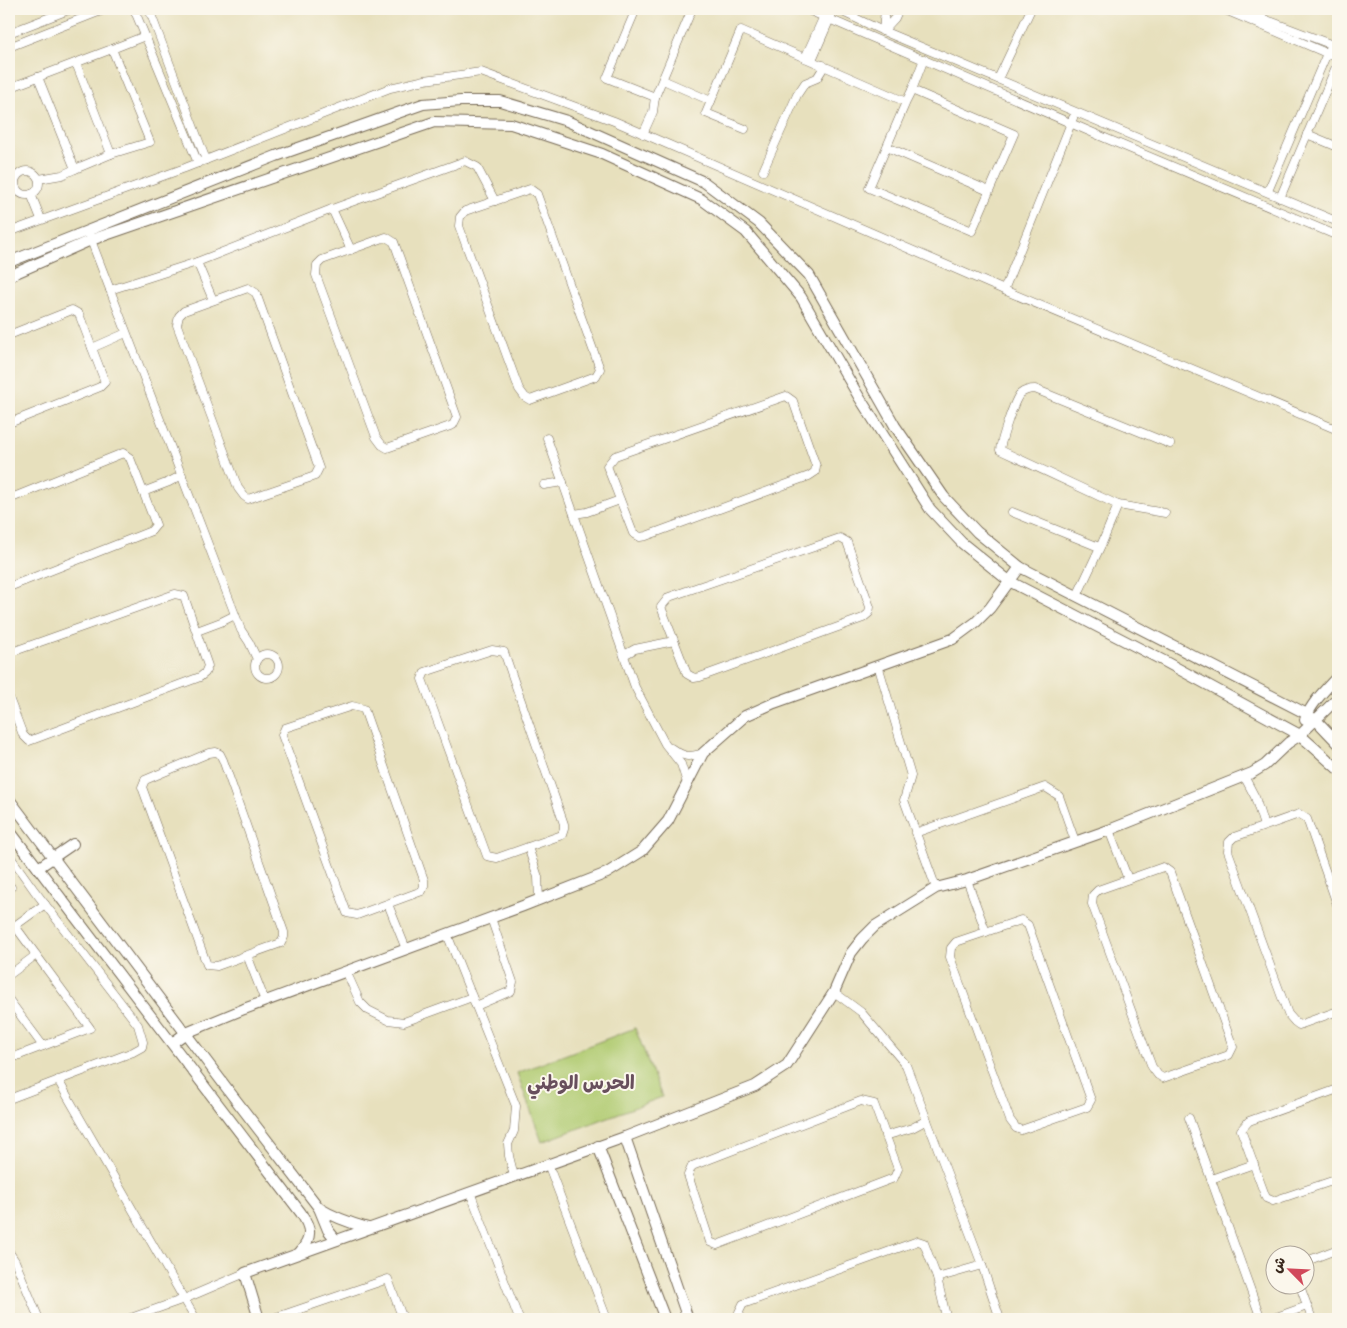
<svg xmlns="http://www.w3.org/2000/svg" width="1347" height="1328" font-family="Itim,'Playpen Sans Arabic',sans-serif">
<rect width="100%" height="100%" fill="#fbf7ec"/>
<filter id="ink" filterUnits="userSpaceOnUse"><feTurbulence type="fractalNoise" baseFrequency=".02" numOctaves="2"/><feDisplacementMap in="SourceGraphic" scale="10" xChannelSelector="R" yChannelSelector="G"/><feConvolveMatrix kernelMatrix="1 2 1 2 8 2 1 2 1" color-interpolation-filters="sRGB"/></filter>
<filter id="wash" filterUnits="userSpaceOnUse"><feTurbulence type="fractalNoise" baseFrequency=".0096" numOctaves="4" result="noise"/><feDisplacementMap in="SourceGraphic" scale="20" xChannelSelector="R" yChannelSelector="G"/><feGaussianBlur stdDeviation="1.12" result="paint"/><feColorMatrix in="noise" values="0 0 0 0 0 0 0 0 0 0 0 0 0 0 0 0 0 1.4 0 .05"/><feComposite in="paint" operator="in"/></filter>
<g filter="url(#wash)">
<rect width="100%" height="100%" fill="#e7e0bd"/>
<polygon fill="#b0cb71" stroke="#767a48" points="635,1028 662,1097 542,1142 517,1073"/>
</g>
<g filter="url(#ink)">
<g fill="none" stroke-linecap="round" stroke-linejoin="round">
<defs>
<g id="minor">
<polyline points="134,9 198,163"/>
<polyline points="149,9 206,160"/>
<polyline points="636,9 607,78 655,97 692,9"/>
<polyline points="806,9 1105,138 1338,236"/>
<polyline points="836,9 883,31 1338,222"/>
<polyline points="1223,9 1338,58"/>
<polyline points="1238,9 1338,47"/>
<polyline points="883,31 895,18 899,9"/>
<polyline points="883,31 885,9"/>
<polyline points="9,33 71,9"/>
<polyline points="9,47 106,9"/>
<polyline points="112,49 145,36"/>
<polyline points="805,58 824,16"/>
<polyline points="812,60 832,14"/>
<polyline points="76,63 111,154"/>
<polyline points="38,77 112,49 150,142 111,154 75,169"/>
<polyline points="998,79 1031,9"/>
<polyline points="663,80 711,101"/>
<polyline points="9,88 38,77 75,169 62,175 39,179"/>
<polyline points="912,90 924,59"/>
<polyline points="745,129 706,113 741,30 906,102 869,188 972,231 1014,134 912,90 906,102"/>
<polyline points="643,134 653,112 655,97"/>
<polyline points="1307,134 1338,147"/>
<polyline points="887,147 989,191"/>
<circle cx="27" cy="183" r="12"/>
<polyline points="763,171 797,95 805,83 817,78 822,70 823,65"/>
<polygon points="530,189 537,194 600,369 596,376 530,400 525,397 519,389 459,226 460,217 465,211"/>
<polyline points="1268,191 1331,44"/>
<polyline points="31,194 41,219"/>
<polyline points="1280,198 1338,62"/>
<polyline points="332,209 351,250"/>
<polyline points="9,232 185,168 390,88 425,80 481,72 614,121 1004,290 1338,430"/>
<polyline points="89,235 241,630 249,642 257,659"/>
<polygon points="386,237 394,242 457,417 453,425 387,448 382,445 376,437 316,275 317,265 322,260"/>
<polyline points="197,262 213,300"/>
<polygon points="248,288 256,293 319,468 315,476 248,499 244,496 238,488 177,325 179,316 184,311"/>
<polyline points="110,290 197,262 332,209 465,161 477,167 495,201"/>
<polyline points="1004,290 1073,118"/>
<polyline points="9,335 72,310 79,314 105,382 100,387 9,423"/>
<polyline points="92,348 126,333"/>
<polygon points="786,396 793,401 816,466 815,472 809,476 646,536 640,537 633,533 607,466 615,456"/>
<polyline points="547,438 635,687 665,744 681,764 687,783"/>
<polyline points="544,485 563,482"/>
<polyline points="143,492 169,482 182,475"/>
<polyline points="9,499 123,453 130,458 156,525 151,531 9,587"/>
<polyline points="1012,512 1099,547"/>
<path d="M1165 513 1118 505 1000 450C1001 441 1014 400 1020 394 1025 390 1029 389 1035 389L1170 444"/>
<polyline points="574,514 587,512 620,500"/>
<polygon points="840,538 847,542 870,607 869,613 863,618 700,677 694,678 687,674 661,607 669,597"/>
<polyline points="1077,596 1103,541 1118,505"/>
<polyline points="197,631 221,622 235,615"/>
<polygon points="492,650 504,652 564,824 564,829 562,835 497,858 487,856 422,679 425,672"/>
<polyline points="9,653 175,594 184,596 208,666 205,673 200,677 29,741 23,735 9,698"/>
<circle cx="267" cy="666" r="12"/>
<polyline points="624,655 635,649 674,641"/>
<polyline points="878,665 911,776 904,800 936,888"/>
<polygon points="352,706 364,709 424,880 424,886 422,891 357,915 347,913 282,735 285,728"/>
<path d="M671 748C684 757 688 758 703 753"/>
<polygon points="216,752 220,754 223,760 284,932 284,937 281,943 217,966 207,965 142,787 145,780 209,753"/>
<polyline points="1244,776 1255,797 1264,826"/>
<polyline points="1109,830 1128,879"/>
<polyline points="915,833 1045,787 1059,796 1075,841"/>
<polyline points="528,847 538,877 539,899"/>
<polyline points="9,855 34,890 138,1025 143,1042 142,1047 133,1052 9,1099"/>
<polygon points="1163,867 1170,872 1233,1047 1229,1055 1163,1078 1158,1075 1152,1067 1092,904 1093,895 1098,890"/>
<polyline points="967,880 986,932"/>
<polyline points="9,888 11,887"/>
<polyline points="388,904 406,949"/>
<polyline points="1338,907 1307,819 1299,814 1234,837 1229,842 1228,851 1288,1014 1295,1022 1299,1025 1338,1011"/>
<polygon points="1021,920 1028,925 1091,1100 1087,1107 1021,1130 1016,1128 1010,1120 950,957 951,948 956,942"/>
<polyline points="9,930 45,904"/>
<polyline points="447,934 516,1106 514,1131 508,1144 509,1156 514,1176"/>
<polyline points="247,955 265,1001"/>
<polyline points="346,971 360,1002 368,1010 388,1020 404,1022 472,997"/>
<polyline points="9,975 36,955"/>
<polyline points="834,992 861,1012 906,1065 982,1265 1000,1319"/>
<polyline points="9,1000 43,1046"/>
<polyline points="476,1006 511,991 513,982 491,918"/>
<polyline points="9,1059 90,1028 15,926"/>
<polyline points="58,1080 184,1299 128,1319"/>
<polyline points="1338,1089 1249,1121 1241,1130 1266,1198 1273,1201 1338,1179"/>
<polygon points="861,1101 874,1104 898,1169 894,1178 717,1245 710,1242 688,1175 692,1166"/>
<polyline points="1189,1118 1261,1319"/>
<polyline points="885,1136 912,1128 927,1120"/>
<polyline points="548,1164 607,1319"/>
<polyline points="1211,1179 1254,1164"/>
<polyline points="470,1192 519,1319"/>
<polyline points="9,1252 15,1261 39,1319"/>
<polyline points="1304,1262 1338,1249"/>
<polyline points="937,1278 982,1265"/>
<polyline points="1300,1286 1312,1319"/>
<polyline points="196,1319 184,1299 245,1273"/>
<polyline points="271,1319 388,1279 403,1319"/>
<polyline points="741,1319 739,1312 743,1304 918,1241 924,1243 937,1278 946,1316 943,1319"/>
<polyline points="1271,1319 1307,1306"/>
</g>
<g id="tertiary">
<polyline points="9,262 276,156 423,104 461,101 500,101 567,121 704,182 759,223 809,275 895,426 944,497 977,532 1020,567 1307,714 1317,721 1338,743"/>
<polyline points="9,276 91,240 434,122 511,124 602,154 701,199 746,232 801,297 859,397 930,509 962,543 1009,581 1162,660 1300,735 1338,769"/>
<path d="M1305 720C1311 703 1326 689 1338 676"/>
<path d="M9 799 232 1095 319 1208C335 1218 350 1223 368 1228"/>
<path d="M9 830 301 1213C311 1228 313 1237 300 1252"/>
<polyline points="38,868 73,844"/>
<polyline points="172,1043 186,1033 244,1009 523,906 607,873 642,851 668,821 703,753 745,716 774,703 953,639 976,622 990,608 1020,567"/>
<polyline points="625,1137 688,1319"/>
<polyline points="598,1146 665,1319"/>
<polyline points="319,1208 328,1230 336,1240"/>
<polyline points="259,1319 245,1273 625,1137 755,1086 787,1065 834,992 851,953 862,939 875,926 936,888 967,880 1109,830 1252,773 1265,765 1288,743 1300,735 1338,698"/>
</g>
</defs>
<use href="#minor" stroke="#776a56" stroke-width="9"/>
<use href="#tertiary" stroke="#776a56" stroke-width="12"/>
<use href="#minor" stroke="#fff" stroke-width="8"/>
<use href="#tertiary" stroke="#fff" stroke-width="10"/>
</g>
</g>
<g text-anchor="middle" stroke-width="4" stroke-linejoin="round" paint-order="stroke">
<g font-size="19" font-weight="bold" fill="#684f5d" stroke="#fbf7ec">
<text x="581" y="1089">الحرس الوطني</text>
</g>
</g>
<rect width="1347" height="1328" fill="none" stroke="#fbf7ec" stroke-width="30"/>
<g transform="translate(1290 1270) rotate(294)"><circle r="24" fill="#fbf7ec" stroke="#aea59a"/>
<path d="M0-4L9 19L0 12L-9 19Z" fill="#d1495b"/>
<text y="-8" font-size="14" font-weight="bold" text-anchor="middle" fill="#3b2a1e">ش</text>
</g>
</svg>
